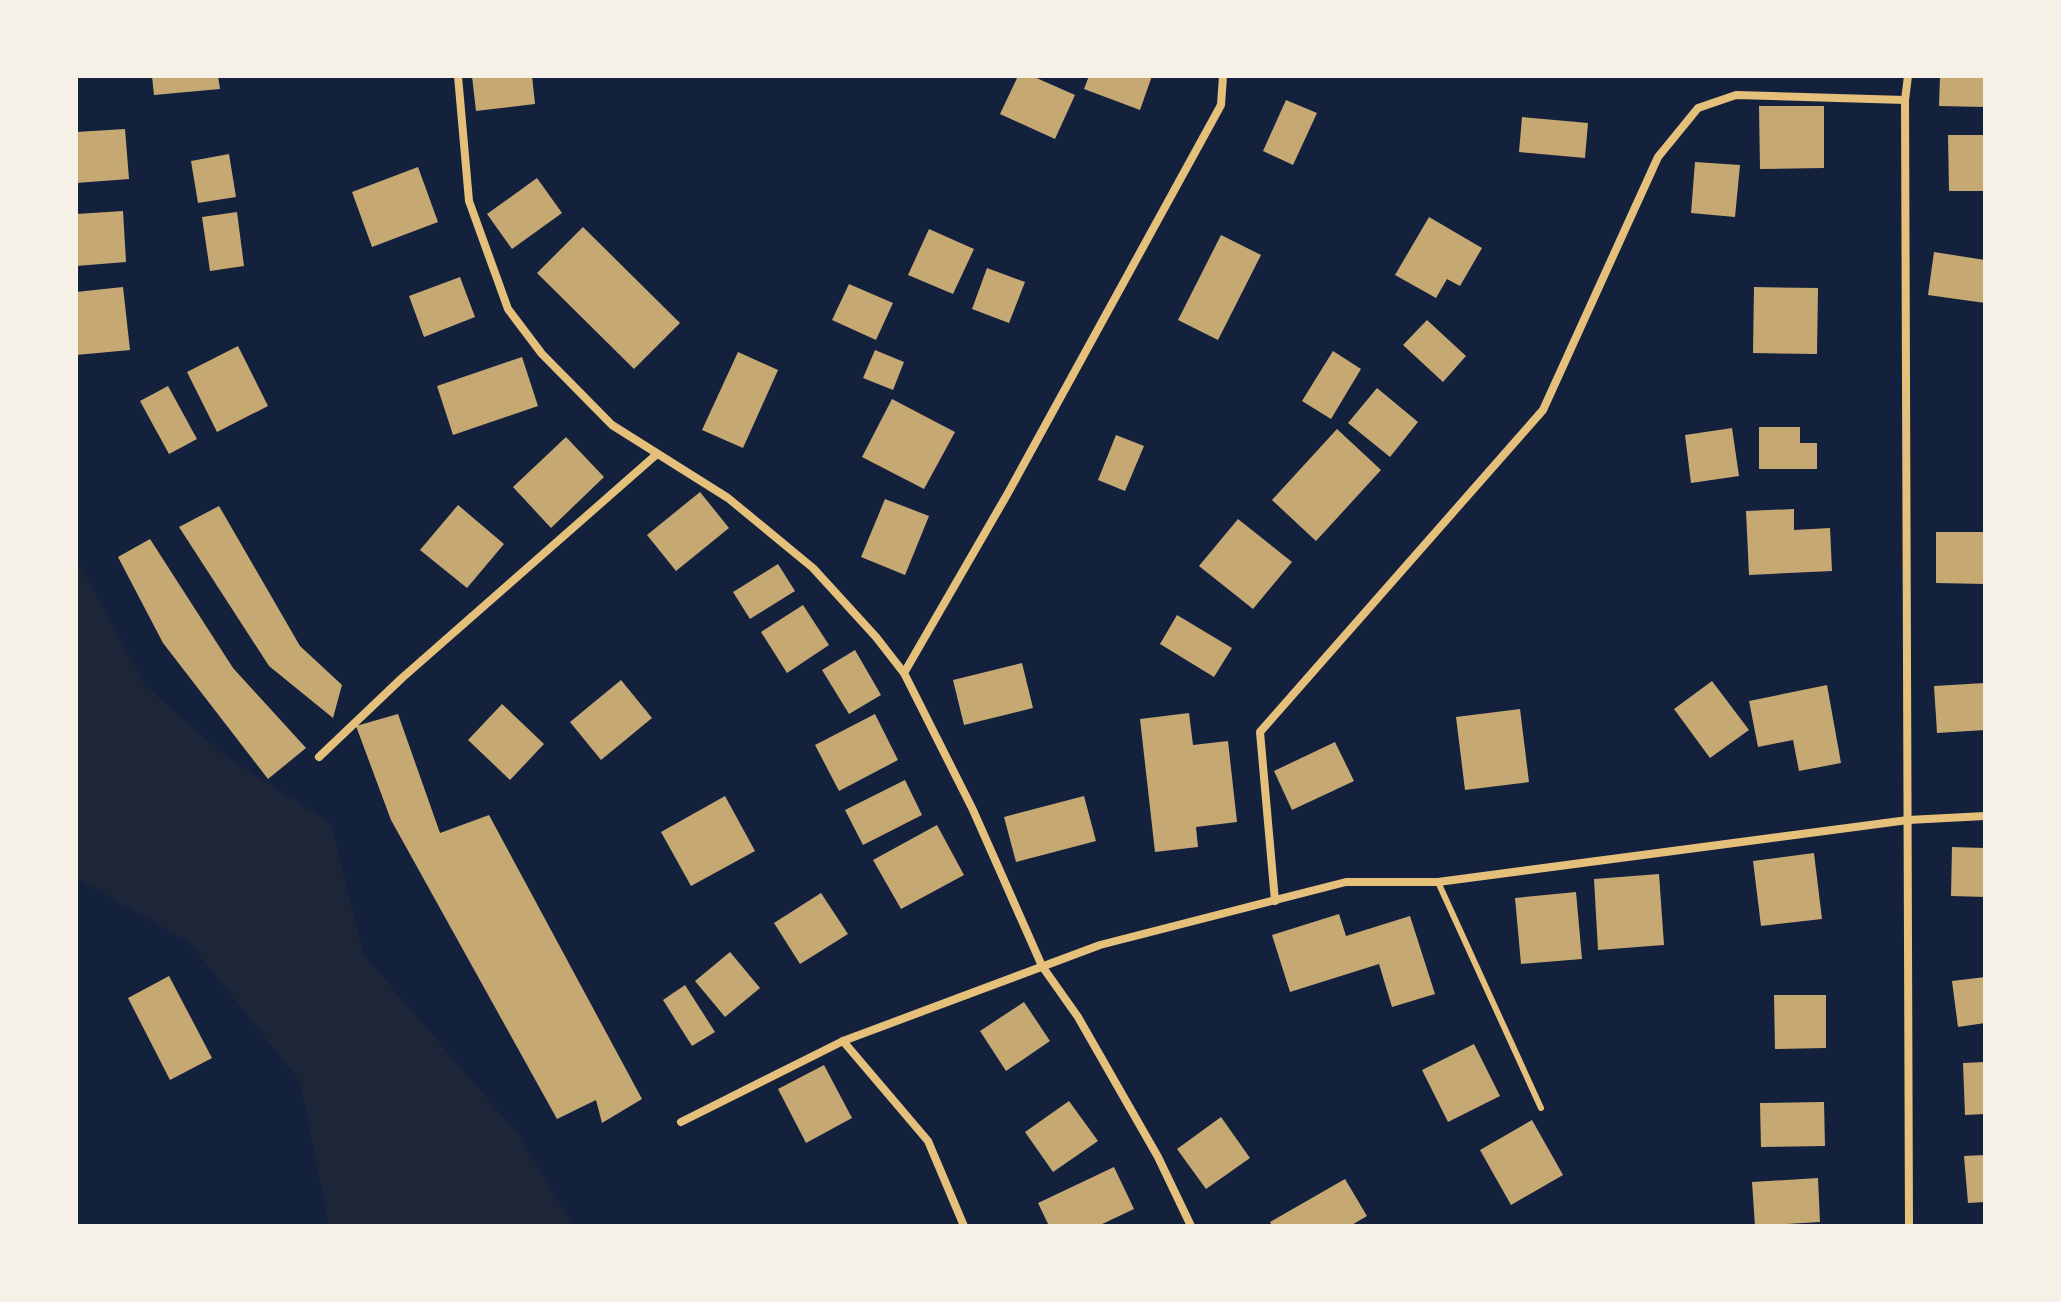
<svg xmlns="http://www.w3.org/2000/svg" width="2061" height="1302" font-family="Montserrat,sans-serif">
<rect width="100%" height="100%" fill="#14213d"/>
<polygon fill="#1d2539" points="76,558 145,685 224,755 331,824 363,954 518,1134 573,1226 329,1226 300,1081 190,943 76,878"/>
<g fill="#c6a872">
<polygon points="152,76 218,76 220,89 154,95"/>
<polygon points="472,76 532,76 535,104 476,111"/>
<polygon points="1018,76 1032,76 1075,95 1055,139 1000,114"/>
<polygon points="1089,76 1152,76 1140,110 1084,89"/>
<polygon points="1940,76 1985,76 1985,107 1939,106"/>
<polygon points="1286,100 1317,113 1293,165 1263,151"/>
<polygon points="1759,106 1824,106 1824,168 1760,169"/>
<polygon points="1522,117 1588,123 1585,158 1519,152"/>
<polygon points="125,129 129,179 76,183 76,132"/>
<polygon points="1948,135 1985,135 1985,191 1949,191"/>
<polygon points="229,154 236,197 198,203 191,161"/>
<polygon points="1695,162 1740,165 1735,217 1691,213"/>
<polygon points="418,167 438,222 372,247 352,192"/>
<polygon points="537,178 562,213 512,249 487,214"/>
<polygon points="123,211 126,262 76,266 76,214"/>
<polygon points="237,212 244,266 210,271 202,217"/>
<polygon points="1429,217 1482,248 1460,286 1447,279 1436,298 1395,275"/>
<polygon points="583,227 680,323 634,369 537,273"/>
<polygon points="929,229 974,249 953,294 908,275"/>
<polygon points="1221,235 1261,255 1218,340 1178,320"/>
<polygon points="1934,252 1985,260 1985,303 1928,295"/>
<polygon points="987,268 1025,282 1009,323 972,309"/>
<polygon points="460,277 475,317 424,337 409,296"/>
<polygon points="849,284 893,303 876,340 832,320"/>
<polygon points="123,287 130,350 76,355 76,292"/>
<polygon points="1754,287 1818,288 1817,354 1753,353"/>
<polygon points="1427,320 1466,356 1443,382 1403,345"/>
<polygon points="238,346 268,406 217,432 187,372"/>
<polygon points="875,350 904,362 893,390 863,378"/>
<polygon points="1333,351 1361,369 1331,419 1302,401"/>
<polygon points="738,352 778,370 743,448 702,430"/>
<polygon points="522,357 538,406 453,435 437,386"/>
<polygon points="168,386 197,439 169,454 140,401"/>
<polygon points="1377,388 1418,422 1390,457 1348,423"/>
<polygon points="892,399 955,432 924,489 862,457"/>
<polygon points="1759,427 1800,427 1800,443 1817,443 1817,469 1759,469"/>
<polygon points="1732,428 1739,476 1691,483 1685,435"/>
<polygon points="1337,429 1381,470 1316,541 1272,500"/>
<polygon points="1116,435 1144,446 1125,491 1098,480"/>
<polygon points="566,437 604,477 551,528 513,487"/>
<polygon points="700,492 729,528 676,571 647,535"/>
<polygon points="885,499 929,516 905,575 861,557"/>
<polygon points="458,505 504,544 467,588 420,550"/>
<polygon points="219,506 300,646 342,685 333,718 269,666 179,527"/>
<polygon points="1794,509 1794,530 1830,528 1832,571 1749,575 1746,511"/>
<polygon points="1238,519 1292,562 1253,609 1199,566"/>
<polygon points="1936,532 1985,532 1985,584 1936,583"/>
<polygon points="150,539 233,668 306,748 268,779 163,643 118,557"/>
<polygon points="778,564 795,591 750,619 733,592"/>
<polygon points="803,605 829,645 787,673 761,632"/>
<polygon points="1177,615 1232,648 1214,677 1160,644"/>
<polygon points="855,650 881,695 849,714 822,670"/>
<polygon points="1022,663 1033,708 964,725 953,680"/>
<polygon points="621,680 652,718 601,760 570,722"/>
<polygon points="1712,681 1749,730 1710,758 1674,709"/>
<polygon points="1985,683 1985,730 1937,733 1934,686"/>
<polygon points="1827,685 1841,763 1799,771 1793,740 1758,747 1749,701"/>
<polygon points="502,704 544,744 510,780 468,740"/>
<polygon points="1520,709 1529,782 1465,790 1456,717"/>
<polygon points="1189,713 1193,745 1228,741 1237,822 1196,827 1198,847 1155,852 1140,719"/>
<polygon points="398,714 440,833 489,815 642,1099 602,1123 596,1100 557,1119 391,820 356,726"/>
<polygon points="875,714 898,760 839,791 815,745"/>
<polygon points="1335,742 1354,781 1292,810 1274,771"/>
<polygon points="905,780 922,815 863,845 845,810"/>
<polygon points="725,796 755,851 691,886 661,832"/>
<polygon points="1084,796 1096,841 1016,862 1004,817"/>
<polygon points="937,825 964,875 901,909 873,860"/>
<polygon points="1952,847 1985,848 1985,897 1951,896"/>
<polygon points="1814,853 1822,919 1761,926 1753,861"/>
<polygon points="1659,874 1664,945 1598,950 1594,879"/>
<polygon points="1576,892 1582,959 1521,964 1515,898"/>
<polygon points="821,893 848,934 800,964 774,923"/>
<polygon points="1339,914 1346,936 1410,916 1435,994 1392,1007 1379,964 1290,992 1272,935"/>
<polygon points="730,952 760,988 725,1017 695,981"/>
<polygon points="169,976 212,1058 170,1080 128,998"/>
<polygon points="1985,977 1985,1023 1958,1027 1952,981"/>
<polygon points="685,985 715,1032 692,1046 663,1000"/>
<polygon points="1774,995 1826,995 1826,1048 1775,1049"/>
<polygon points="1024,1002 1050,1041 1006,1071 980,1031"/>
<polygon points="1474,1044 1500,1096 1448,1122 1422,1070"/>
<polygon points="1985,1062 1985,1114 1965,1115 1963,1063"/>
<polygon points="824,1065 852,1118 806,1143 778,1089"/>
<polygon points="1069,1101 1098,1141 1053,1172 1025,1132"/>
<polygon points="1824,1102 1825,1146 1761,1147 1760,1103"/>
<polygon points="1221,1117 1250,1158 1206,1189 1177,1149"/>
<polygon points="1532,1120 1563,1175 1511,1205 1480,1150"/>
<polygon points="1985,1155 1985,1202 1968,1203 1964,1156"/>
<polygon points="1114,1167 1134,1209 1098,1226 1049,1226 1038,1203"/>
<polygon points="1818,1178 1820,1222 1755,1226 1752,1182"/>
<polygon points="1345,1179 1367,1216 1350,1226 1272,1226 1270,1222"/>
</g>
<g fill="none" stroke-linecap="round" stroke-linejoin="round">
<polyline stroke="#e5c07b" stroke-width="6" points="1438,882 1541,1108"/>
<g stroke="#e5c07b" stroke-width="8">
<polyline points="458,76 469,201 508,309 542,354 612,425 728,498 813,568 876,637 904,673 973,810 1042,966 1078,1017 1158,1157 1191,1226"/>
<polyline points="1908,76 1905,100 1909,1226"/>
<polyline points="904,673 1008,493 1221,105 1223,76"/>
<polyline points="319,757 402,678 657,454"/>
<polyline points="1275,901 1260,732 1543,410 1658,157 1698,108 1736,95 1905,100"/>
<polyline points="843,1041 928,1141 964,1226"/>
<polyline points="681,1122 843,1041 1100,945 1346,882 1438,882 1908,820 1985,816"/>
</g>
</g>
<rect width="2061" height="1302" fill="none" stroke="#f6f1e7" stroke-width="156"/>
</svg>
